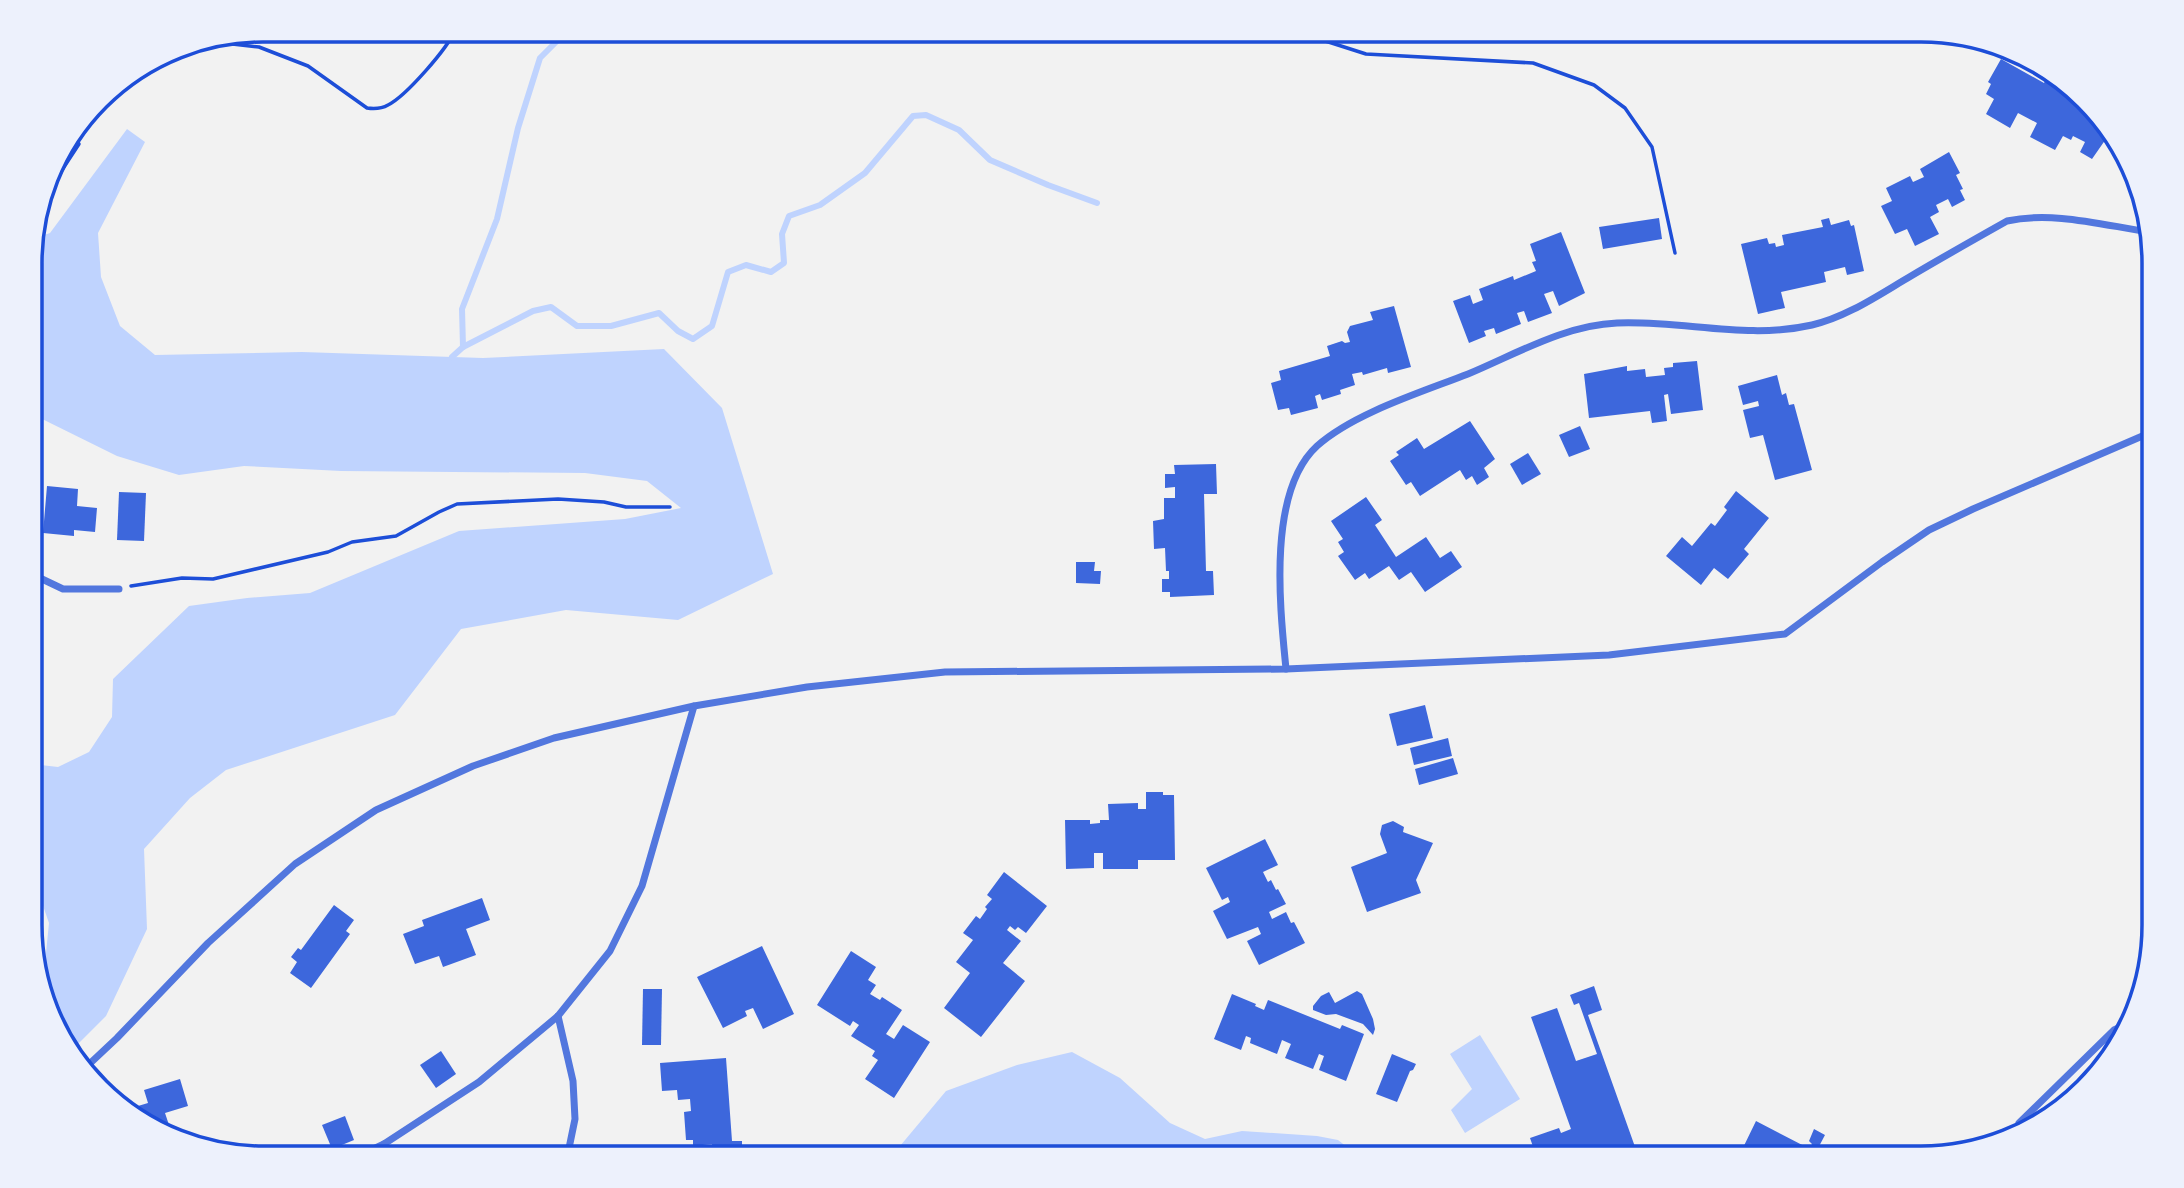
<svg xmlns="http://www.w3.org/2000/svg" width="2184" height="1188" font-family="Karla,sans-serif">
<rect width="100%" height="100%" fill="#f2f2f2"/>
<g fill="#bfd3fe">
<polygon points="127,129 145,142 98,233 101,277 120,326 155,355 302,352 483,358 664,349 722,408 773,574 678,620 566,610 461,629 395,715 226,770 190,798 144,849 147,929 106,1016 69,1053 40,978 44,973 49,923 32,874 32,764 58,767 89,752 112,717 113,679 189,606 247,598 310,593 459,531 625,519 681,508 647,481 585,473 341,471 244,466 179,475 117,456 32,414 32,239 50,233"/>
<polygon points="1480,1035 1520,1099 1465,1133 1451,1110 1472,1089 1450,1054"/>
<polygon points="1072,1052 1120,1078 1170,1123 1205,1139 1242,1131 1317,1136 1338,1140 1361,1158 890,1158 946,1091 1017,1065"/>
</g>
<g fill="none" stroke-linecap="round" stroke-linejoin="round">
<g stroke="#bfd3fe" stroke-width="6">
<polyline points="463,347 462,309 497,219 518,128 540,58 568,30"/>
<polyline points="452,357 463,347 533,311 551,307 577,326 611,326 659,313 678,331 693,339 712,326 728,272 746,265 771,272 784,263 782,234 789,216 820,205 865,173 913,116 926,115 959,130 990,160 1048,185 1097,203"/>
</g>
</g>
<g fill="#3d67dc">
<polygon points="2001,59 2044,83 2049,74 2053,76 2062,84 2058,91 2087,107 2115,134 2115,140 2108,136 2092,159 2080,152 2085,142 2073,136 2071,140 2063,136 2055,150 2030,137 2037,123 2018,113 2010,128 1986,114 1994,99 1986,94 1991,84 1988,82"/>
<polygon points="1949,152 1960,173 1956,175 1963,189 1960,190 1965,200 1952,207 1948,199 1936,205 1939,212 1930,217 1939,234 1915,246 1907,229 1895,234 1881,206 1892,201 1886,188 1910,176 1913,182 1924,177 1920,169"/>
<polygon points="1659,218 1662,239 1603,249 1599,227"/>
<polygon points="1829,218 1831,225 1849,220 1851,226 1854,225 1864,271 1847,275 1845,267 1824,272 1826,282 1781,292 1785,308 1758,314 1741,244 1767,238 1769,244 1775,243 1776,247 1784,245 1782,235 1823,227 1821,220"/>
<polygon points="1561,232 1585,293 1559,306 1553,291 1544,294 1552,313 1528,322 1524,311 1517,313 1521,324 1496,334 1494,328 1484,331 1486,336 1469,343 1453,301 1470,295 1473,304 1483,300 1479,289 1513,276 1514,280 1536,271 1532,262 1536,261 1530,244"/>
<polygon points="1394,306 1411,367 1388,373 1387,368 1363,375 1362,372 1352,374 1355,385 1340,390 1341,394 1322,400 1320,394 1315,396 1318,408 1291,415 1289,408 1278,410 1271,383 1281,380 1279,371 1330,356 1327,346 1342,341 1345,343 1350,342 1347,332 1350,326 1373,320 1370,312"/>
<polygon points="1697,361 1703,410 1671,414 1668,394 1664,395 1667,421 1652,423 1650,411 1589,418 1584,374 1627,366 1627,371 1645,369 1646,377 1665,375 1664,368 1673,367 1673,363"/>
<polygon points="1777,375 1782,395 1786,393 1789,405 1794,404 1812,470 1775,480 1763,435 1750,438 1743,410 1759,406 1758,401 1743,405 1738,386"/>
<polygon points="1470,421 1495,459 1484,468 1489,477 1477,485 1472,476 1466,480 1460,470 1420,496 1411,482 1406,485 1390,461 1399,455 1396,452 1417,438 1424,449"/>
<polygon points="1580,426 1590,449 1569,457 1559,435"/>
<polygon points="1528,453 1541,474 1522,485 1510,464"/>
<polygon points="1216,464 1217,494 1204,494 1206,571 1213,571 1214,595 1170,597 1170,592 1162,592 1162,579 1169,579 1169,571 1166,571 1165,548 1154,549 1153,521 1164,519 1164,498 1175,498 1175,487 1165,488 1165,474 1175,474 1174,465"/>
<polygon points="47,486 78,489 77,506 97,508 95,532 74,530 74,536 43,533"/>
<polygon points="1736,491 1769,518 1744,549 1749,554 1728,579 1714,568 1701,585 1666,556 1682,537 1692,546 1711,523 1715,526 1727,510 1724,507"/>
<polygon points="119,492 146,493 144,541 117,540"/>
<polygon points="1366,497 1382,520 1375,525 1396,557 1426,537 1440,558 1451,551 1462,567 1425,592 1411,572 1399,580 1389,566 1369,579 1365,573 1355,580 1338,556 1344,552 1338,542 1343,539 1331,521"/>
<polygon points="1076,562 1095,562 1094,571 1101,571 1100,584 1076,583"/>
<polygon points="1425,705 1433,738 1397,746 1389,714"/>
<polygon points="1448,738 1452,756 1414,765 1410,748"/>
<polygon points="1453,758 1458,774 1419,785 1415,769"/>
<polygon points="1146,792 1163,792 1163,795 1174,795 1175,860 1138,860 1138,869 1103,869 1103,853 1094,853 1094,868 1066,869 1065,820 1090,820 1090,824 1100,823 1100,820 1109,820 1108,804 1138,803 1138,809 1146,809"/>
<polygon points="1393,821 1404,827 1403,832 1433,843 1416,880 1421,893 1367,912 1351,867 1387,853 1380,834 1382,825"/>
<polygon points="1265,839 1278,865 1263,872 1268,882 1271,880 1276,890 1278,889 1286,904 1269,912 1272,919 1286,912 1291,923 1294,922 1305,943 1259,965 1247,941 1261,934 1258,927 1227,939 1213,911 1230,902 1228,897 1222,900 1206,868"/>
<polygon points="1004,872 1047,906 1026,933 1018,927 1015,930 1010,926 1007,930 1021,941 1003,963 1025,981 981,1037 944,1008 970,973 956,962 973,940 963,933 976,916 980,919 987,909 985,907 992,899 987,895"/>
<polygon points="482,898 490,920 466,929 476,955 443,967 439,956 415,964 403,934 424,926 422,920"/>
<polygon points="334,905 354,920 346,931 350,934 311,988 290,973 297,962 291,957 298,948 301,950"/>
<polygon points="762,946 794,1014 763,1029 753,1008 745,1011 747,1016 723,1028 697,977"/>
<polygon points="851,951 876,967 868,980 876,985 870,994 880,1000 882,997 902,1010 886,1034 894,1039 903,1025 930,1042 894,1098 865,1079 878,1060 872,1056 875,1051 851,1036 859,1025 853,1021 850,1026 817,1005"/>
<polygon points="1594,986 1602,1010 1588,1015 1639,1158 1537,1158 1530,1138 1559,1128 1561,1133 1571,1129 1531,1017 1557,1008 1576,1061 1597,1054 1579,1003 1574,1005 1570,995"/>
<polygon points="643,989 662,989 661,1045 642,1045"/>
<polygon points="1357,991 1362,994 1373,1019 1375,1029 1373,1035 1363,1024 1336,1014 1326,1015 1313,1010 1313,1006 1321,996 1329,992 1335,1003"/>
<polygon points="1232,994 1256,1004 1255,1006 1264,1010 1268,1000 1340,1029 1342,1025 1364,1034 1346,1081 1319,1070 1324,1056 1319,1054 1313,1069 1285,1058 1291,1044 1282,1040 1277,1054 1250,1043 1251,1038 1246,1036 1241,1050 1214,1039"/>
<polygon points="441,1051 456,1074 436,1088 420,1065"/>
<polygon points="1392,1054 1416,1064 1413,1070 1410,1071 1397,1102 1376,1094"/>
<polygon points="726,1058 732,1141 742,1141 742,1146 758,1145 759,1158 708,1158 708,1155 713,1155 712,1144 693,1146 693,1140 686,1140 684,1112 691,1111 690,1099 678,1100 677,1090 662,1091 660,1063"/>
<polygon points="180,1079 188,1106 165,1113 172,1134 147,1127 143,1124 138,1106 148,1103 144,1090"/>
<polygon points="345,1116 354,1140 332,1149 322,1125"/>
<polygon points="1756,1121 1810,1149 1812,1144 1809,1141 1814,1129 1825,1135 1816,1152 1825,1158 1738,1158"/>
</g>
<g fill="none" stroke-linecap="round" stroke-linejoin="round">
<g stroke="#1d4ed8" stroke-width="3.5">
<polyline points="1291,30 1366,54 1533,63 1594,85 1625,108 1652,147 1675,253"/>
<path d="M206 41 259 47 308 66 367 108C374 109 381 109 388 105 406 96 448 48 455 30"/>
<polyline points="108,90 110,87"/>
<polyline points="45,187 62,170 79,144 73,135"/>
<polyline points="131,586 182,578 213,579 328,552 352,542 396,536 439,512 457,504 558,499 604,502 626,507 670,507"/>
</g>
<g stroke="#5277de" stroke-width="7">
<polyline points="32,578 42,579 63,589 119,589"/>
<path d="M1286 669C1280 608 1267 492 1317 446 1354 413 1422 392 1468 374 1516 354 1565 325 1617 323 1683 320 1747 340 1812 325 1847 317 1880 294 1911 276 1943 257 1975 239 2007 221 2053 211 2102 225 2149 232"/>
<polyline points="558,1016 573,1081 575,1119 568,1153 560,1158"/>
<polyline points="84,1069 117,1038 208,943 295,864 376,810 473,766 554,738 694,706 807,687 945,672 1286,669 1609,655 1785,634 1882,562 1929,530 1973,509 2154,431"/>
<polyline points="2019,1123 2114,1030 2129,1023"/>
<polyline points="384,1144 391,1158"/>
<polyline points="354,1158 384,1144 479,1082 558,1016 610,951 642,886 694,706"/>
</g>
</g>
<path d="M0 0H2184V1188H0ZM263 42H1921A221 221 0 0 1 2142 263V925A221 221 0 0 1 1921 1146H263A221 221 0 0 1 42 925V263A221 221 0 0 1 263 42Z" fill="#edf1fc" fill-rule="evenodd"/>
<path fill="none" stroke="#1d4ed8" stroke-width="3.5" d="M263 42H1921A221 221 0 0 1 2142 263V925A221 221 0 0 1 1921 1146H263A221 221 0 0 1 42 925V263A221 221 0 0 1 263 42Z"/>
</svg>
